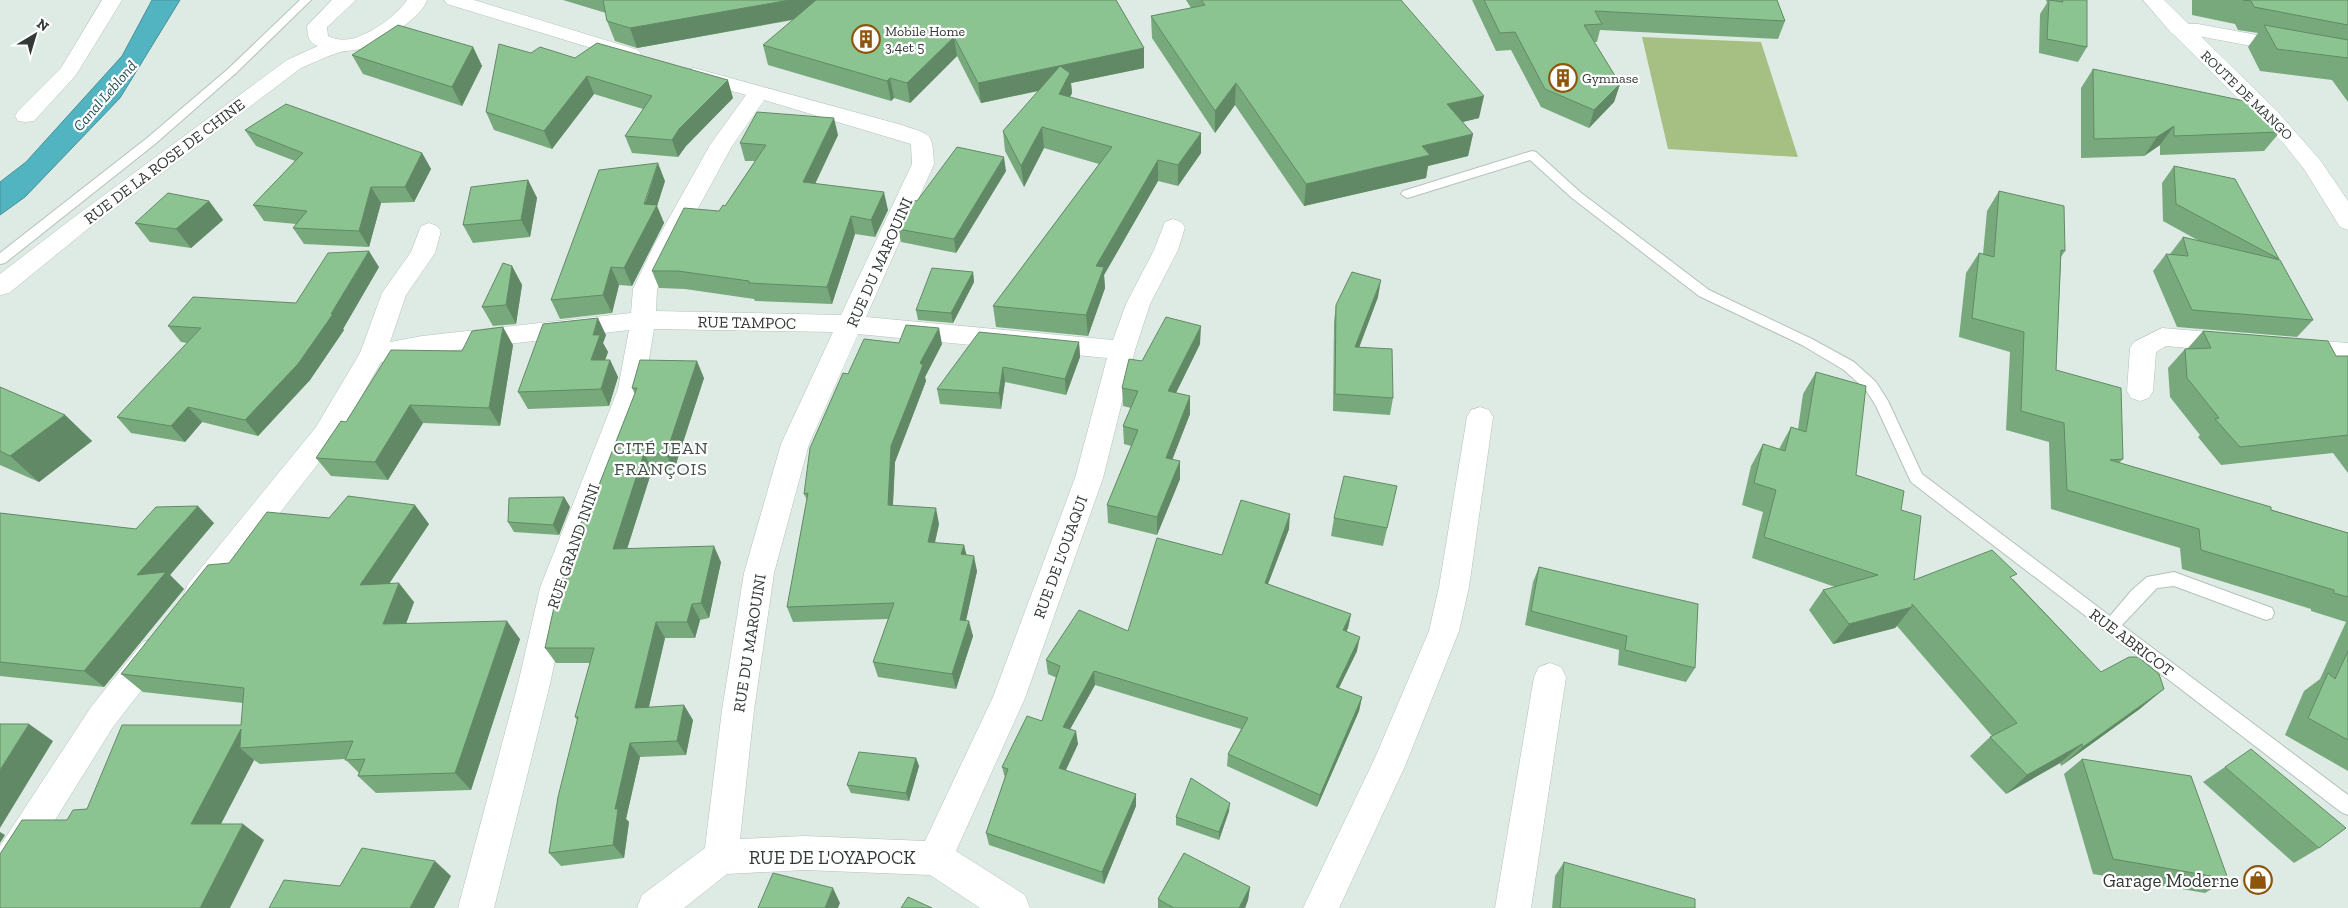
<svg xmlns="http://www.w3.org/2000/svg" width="2348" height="908" font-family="'Zilla Slab',serif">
<rect width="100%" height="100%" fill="#deebe5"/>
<polygon fill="#a6bf82" points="1642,37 1761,42 1798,157 1668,149"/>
<polygon fill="#53b4c1" stroke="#498f97" points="152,0 180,0 120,98 25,197 0,215 0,182 26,162 122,56"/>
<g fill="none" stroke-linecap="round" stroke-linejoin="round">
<defs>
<g id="lane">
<polygon points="300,0 311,0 236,73 155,144 5,263 0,264 0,253 147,138 228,69"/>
<polygon points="1532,151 1536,152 1580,192 1709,290 1812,339 1854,362 1876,382 1888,401 1922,474 2110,616 2132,590 2147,577 2174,572 2272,608 2274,613 2272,618 2266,620 2174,586 2157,588 2122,625 2348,795 2348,815 2341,812 1911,482 1876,406 1866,390 1844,370 1802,345 1699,296 1572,198 1530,160 1411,197 1407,198 1401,194 1403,191"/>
</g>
<g id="street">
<polygon points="102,0 122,0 76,75 34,121 26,122 18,121 15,116 18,111 61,68"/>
<path d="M332 0H356L327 27 328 36C335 39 342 41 350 39 367 37 399 14 407 0H427C423 16 383 42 367 47 357 51 346 50 337 53 325 57 313 63 301 68L89 228 9 293 0 295V274L73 218 287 60 318 46C308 42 308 37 307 26Z"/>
<polygon points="444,0 474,0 638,50 641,54 638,58 631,60 624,58 447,4"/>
<polygon points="2179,24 2198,24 2348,52 2348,64 2198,36 2172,34 2169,30 2172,26"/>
<path d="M694 68 902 125C932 136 932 131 934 164L866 317 1113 340 1126 304 1154 250 1165 222 1173 219 1181 222 1185 227 1178 250 1150 304 1135 350 1103 478 1025 698 956 851 1025 895 1030 908H980L930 875 804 870 727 874 684 908H637L642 895 705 848 722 710 744 573 781 444 833 332 654 329 644 389 570 588 550 684 494 908H458L518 684 540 588 618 389 629 330 422 354 381 362 336 441 210 602 199 606 188 602 184 593 188 584 316 427 360 353 382 293 411 252 421 226 429 223 437 226 441 231 435 253 406 295 390 342 422 336 631 313 633 289 654 245 710 145 746 95 687 78 684 74 687 70ZM764 100 911 144 912 164 841 315 656 311 657 289 678 245 732 146ZM858 334 1107 358 1075 478 993 697 925 841 804 836 740 839 754 710 774 573 809 444Z"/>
<polygon points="2162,328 2232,334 2241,337 2245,343 2241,349 2232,352 2166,346 2156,352 2153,391 2149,398 2140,401 2131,398 2127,391 2130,348 2134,342"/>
<polygon points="2297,339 2348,343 2348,361 2297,357 2288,354 2284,348 2288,342"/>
<polygon points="1480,407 1489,410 1493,417 1469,587 1459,631 1405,766 1339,908 1303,908 1374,760 1429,631 1439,587 1467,417 1471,410"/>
<polygon points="154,638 165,642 170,651 165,660 113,727 12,889 0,894 0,846 91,707 143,642"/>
<polygon points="1550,663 1561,667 1566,677 1531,908 1495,908 1534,677 1539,667"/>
</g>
<polygon id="secondary" points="2143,0 2164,0 2277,111 2320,160 2348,201 2348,230 2340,227 2304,169 2284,144 2168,29"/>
</defs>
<use href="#lane" stroke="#b4c1bb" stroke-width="2"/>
<use href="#street" stroke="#b4c1bb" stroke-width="1"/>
<use href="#secondary" stroke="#b4c1bb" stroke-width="1"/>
<use href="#lane" fill="#fff" fill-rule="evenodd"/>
<use href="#street" fill="#fff" fill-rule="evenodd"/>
<use href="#secondary" fill="#fff" fill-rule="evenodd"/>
</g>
<g fill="#78a97d">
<polygon points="563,0 1116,0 1144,48 1144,68 1071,83 1072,93 1070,97 1201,153 1178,186 1158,181 1104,275 1105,288 1088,336 996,327 993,306 1099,164 1044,148 1024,187 1005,151 1003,131 1039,91 981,103 957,56 910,103 894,98 891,101 768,65 763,45 793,20 637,48 615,41 607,21 606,13"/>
<polygon points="1186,0 1401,0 1479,118 1462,122 1473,134 1468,156 1428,166 1426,178 1304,206 1235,105 1215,133 1152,38 1151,16 1191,8"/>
<polygon points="1472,0 1777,0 1785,21 1778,39 1600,30 1597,42 1594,42 1620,84 1614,102 1589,128 1541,107 1511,50 1496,51"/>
<polygon points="2046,0 2087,0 2087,47 2078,62 2039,53 2040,14 2047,3"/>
<polygon points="2192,0 2348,0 2348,102 2332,80 2260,71 2248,47 2258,33 2238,30 2235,24 2192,15"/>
<polygon points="473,47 482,66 462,106 363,74 352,55"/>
<polygon points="531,53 575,58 733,98 686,146 678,157 632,153 625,136 643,109 594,94 552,149 494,130 486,112"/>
<polygon points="2093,69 2280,132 2264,151 2160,155 2160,145 2144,156 2081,158 2081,88"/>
<polygon points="245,130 422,153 431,169 414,202 381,203 369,247 304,244 293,228 296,224 264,221 253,205 295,161 256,146"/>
<polygon points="838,135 815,183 888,210 875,237 855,234 832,304 755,301 754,299 685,289 659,288 652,271 725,206 755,161 745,161 740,143"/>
<polygon points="2174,166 2279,259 2278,260 2313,320 2297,337 2177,327 2153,271 2166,254 2170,254 2183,237 2201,242 2163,221 2162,183"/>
<polygon points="1006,171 956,253 901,242 898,229 917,201"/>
<polygon points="528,180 537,198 530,237 473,243 463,225"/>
<polygon points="665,181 657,206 664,223 632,286 619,285 612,313 560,319 551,300"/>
<polygon points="1999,191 2065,251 2061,257 2056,370 2123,459 2119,463 2348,533 2348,771 2285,735 2304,691 2320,679 2346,622 2311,611 2311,609 2182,569 2180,548 2051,509 2049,442 2006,430 2010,352 1959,337 1966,273 1979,253 1983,254 1987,211"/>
<polygon points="209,201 223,220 191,248 150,242 135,223"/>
<polygon points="512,266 522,285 516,324 493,326 482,307"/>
<polygon points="379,267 343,329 344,330 310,380 258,436 202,422 185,442 131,433 117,417 187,343 181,342 168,326 296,303"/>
<polygon points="973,272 974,282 953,323 918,320 916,310"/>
<polygon points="1378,297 1359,347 1393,398 1390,415 1333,411 1334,322 1336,305"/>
<polygon points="2203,331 2336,356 2348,356 2348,473 2333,453 2221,465 2198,437 2200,435 2170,397 2168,368 2185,349 2187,349"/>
<polygon points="606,335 603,343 608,352 605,360 610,360 618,377 609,406 528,409 518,392"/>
<polygon points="1079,342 1080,357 1066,395 1005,382 1001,409 940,404 937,389"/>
<polygon points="899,343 942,344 925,377 926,381 895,462 893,505 939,524 935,543 964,545 966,555 977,571 966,620 973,636 956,689 878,677 873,662 888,619 793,622 787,607 807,500 804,494"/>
<polygon points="1200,344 1176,393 1190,396 1190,414 1172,459 1180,479 1157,535 1108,523 1107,505 1131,446 1124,444 1123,426 1131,408 1123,406 1122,388 1142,361"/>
<polygon points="513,345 500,426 423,423 388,480 331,476 316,458 346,422 462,351"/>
<polygon points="1816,372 1856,475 1901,510 1914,580 2013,579 2101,672 2141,708 2061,766 2060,763 2006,794 1970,756 1990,737 1992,736 1897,626 1895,628 1833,644 1809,610 1823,590 1835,587 1752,558 1763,512 1742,505 1751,466 1763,444 1779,449 1791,427 1798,429 1803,394"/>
<polygon points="704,378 674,470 652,470 627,549 721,562 709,618 700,620 695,638 665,638 649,707 693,720 686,755 640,757 626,819 629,822 624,858 561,866 549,853 577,720 575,717 590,663 556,663 545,648 597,490 635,394 632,388"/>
<polygon points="0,387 65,415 92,441 39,482 0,465"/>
<polygon points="1397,486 1383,546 1331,536 1334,518"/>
<polygon points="564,497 570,507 559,535 514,532 508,522"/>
<polygon points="0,513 136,529 214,523 170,575 184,589 104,687 0,676"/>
<polygon points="329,518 429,524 389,584 414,602 406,624 520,639 471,790 376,793 358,776 359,773 345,759 260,764 254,760 221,824 264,840 67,820 241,725 243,703 143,692 121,674 229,563"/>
<polygon points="1289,529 1268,584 1351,614 1348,628 1346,632 1357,651 1339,688 1362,697 1359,711 1317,807 1227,766 1228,754 1241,729 1095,685 1070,729 1078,744 1066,770 1136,806 1104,884 989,845 986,833 1005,778 1002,767 1042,721 1057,678 1048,674 1046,660 1128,631 1222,555"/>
<polygon points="1539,567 1695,668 1686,682 1618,665 1619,650 1525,625 1533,582"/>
<polygon points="916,758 919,766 909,801 851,793 847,785"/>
<polygon points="2082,759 2228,879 2205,893 2093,874 2064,774"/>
<polygon points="2225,767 2319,848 2294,863 2203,782"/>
<polygon points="1229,811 1219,840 1176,825 1176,817"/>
<polygon points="1564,862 1695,908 1552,908 1555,876"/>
<polygon points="1250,887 1248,900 1245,908 1158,908 1158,899"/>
</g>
<g fill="#628966">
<polygon points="790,0 825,0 828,13 637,48 630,28"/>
<polygon points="954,37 957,56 910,103 907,83"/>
<polygon points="473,47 482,66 462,106 452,87"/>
<polygon points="1144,48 1144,68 1071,83 1072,93 1061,114 1059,94 1064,85 981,103 978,83"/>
<polygon points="587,76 594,94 552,149 544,131"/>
<polygon points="890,78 894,98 891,101 887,81"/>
<polygon points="728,80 733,98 686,146 678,157 672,140 679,129"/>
<polygon points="1236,83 1235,105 1215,133 1215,111"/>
<polygon points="1620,84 1614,102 1589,128 1594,110"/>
<polygon points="1484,96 1479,118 1443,127 1447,104"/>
<polygon points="834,118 838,135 808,199 803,182"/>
<polygon points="2174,126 2160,145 2144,156 2157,137"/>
<polygon points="1042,127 1044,148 1024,187 1021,166"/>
<polygon points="1201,133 1201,153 1178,186 1178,165"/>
<polygon points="1473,134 1468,156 1428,166 1426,178 1304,206 1306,184 1422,146"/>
<polygon points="422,153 431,169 414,202 405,187"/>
<polygon points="1004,157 1006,171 956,253 954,239"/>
<polygon points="1158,160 1158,181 1104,275 1105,288 1088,336 1086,315 1096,266"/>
<polygon points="658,163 665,181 657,206 664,223 632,286 624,268"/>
<polygon points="528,180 537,198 530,237 521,220"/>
<polygon points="371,187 381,203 369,247 359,231"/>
<polygon points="884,192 888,210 875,237 871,220"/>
<polygon points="209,201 223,220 191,248 176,229"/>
<polygon points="851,216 855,234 832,304 827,287"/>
<polygon points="369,251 379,267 343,329 344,330 310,380 258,436 245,420 331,314"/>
<polygon points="512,266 522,285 516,324 506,305"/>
<polygon points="611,267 619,285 612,313 603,295"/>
<polygon points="973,272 974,282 953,323 951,313"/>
<polygon points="1381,280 1378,297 1353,364 1355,347"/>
<polygon points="598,318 606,335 603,343 608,352 599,376 591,360 593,335"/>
<polygon points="1201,326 1200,344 1168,409 1168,391"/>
<polygon points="503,327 513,345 500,426 489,408"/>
<polygon points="939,328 942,344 925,377 926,381 895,462 892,521 888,505 891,446 920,363"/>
<polygon points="1079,342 1080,357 1066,395 1065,379"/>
<polygon points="610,360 618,377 609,406 601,389"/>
<polygon points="697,361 704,378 674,470 666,454"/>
<polygon points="1003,367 1005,382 1001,409 999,393"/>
<polygon points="1190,396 1190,414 1166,476 1166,458"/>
<polygon points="410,405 423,423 388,480 375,462"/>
<polygon points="188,407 202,422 185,442 171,426"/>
<polygon points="65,415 92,441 39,482 10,456"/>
<polygon points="644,453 652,470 622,565 613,549"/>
<polygon points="1180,461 1180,479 1157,535 1157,517"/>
<polygon points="564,497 570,507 559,535 553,525"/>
<polygon points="415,505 429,524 376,603 360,585"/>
<polygon points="198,506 214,523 170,575 184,589 104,687 84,671 137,575"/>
<polygon points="936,508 939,524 931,558 928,542"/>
<polygon points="1290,514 1289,529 1263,597 1265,583"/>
<polygon points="964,545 968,561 961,554"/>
<polygon points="714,546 721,562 709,618 701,603"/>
<polygon points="974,556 977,571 963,634 960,620"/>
<polygon points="399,583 414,602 399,642 383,624"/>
<polygon points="692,604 700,620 695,638 687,622"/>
<polygon points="1912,607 1895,628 1833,644 1849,624"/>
<polygon points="1351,614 1348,628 1340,644 1343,630"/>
<polygon points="507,621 520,639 471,790 455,773"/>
<polygon points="969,621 973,636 956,689 952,674"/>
<polygon points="656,622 665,638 645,723 635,708"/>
<polygon points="1360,637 1357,651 1333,700 1336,687"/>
<polygon points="1094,671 1095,685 1064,740 1063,727"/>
<polygon points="2164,689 2141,708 2061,766 2083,747"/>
<polygon points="1362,697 1359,711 1317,807 1320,795"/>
<polygon points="684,705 693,720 686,755 677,741"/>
<polygon points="29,724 53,741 0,828 0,770"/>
<polygon points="241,729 240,748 254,760 213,839 191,824"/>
<polygon points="1076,731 1078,744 1061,780 1059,768"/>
<polygon points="630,743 640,757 626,819 629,822 624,858 613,845 615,809"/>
<polygon points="2082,744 2060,763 2006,794 2027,775"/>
<polygon points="916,758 919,766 909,801 906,793"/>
<polygon points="1136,794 1136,806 1104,884 1102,872"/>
<polygon points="1230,803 1229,811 1219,840 1219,832"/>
<polygon points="243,824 264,840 230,908 200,908"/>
<polygon points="0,832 5,835 0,843"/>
<polygon points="435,861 451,876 434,908 410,908"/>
<polygon points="1250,887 1248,900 1245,908 1239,908"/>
<polygon points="833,888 840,903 838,908 825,908"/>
</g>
<g fill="#8cc491" stroke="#628966">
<polygon points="603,0 790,0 630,28 607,21"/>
<polygon points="816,0 1116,0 1144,48 978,83 954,37 907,83 890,78 887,81 763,45"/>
<polygon points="1201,0 1401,0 1484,96 1447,104 1473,134 1422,146 1430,155 1306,184 1236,83 1215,111 1151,16 1205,5"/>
<polygon points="1484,0 1777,0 1785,21 1595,11 1602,24 1584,25 1620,84 1594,110 1545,89 1515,32 1500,33"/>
<polygon points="2049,0 2063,2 2062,0 2087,0 2087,47 2047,39"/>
<polygon points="2243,0 2348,0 2348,25 2254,7 2251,1"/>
<polygon points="398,25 473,47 452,87 352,55"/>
<polygon points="2264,25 2348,40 2348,58 2277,49"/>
<polygon points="597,43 728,80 679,129 672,140 625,136 652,96 587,76 544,131 486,112 499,44 531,53 540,47 575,58"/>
<polygon points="1060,66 1070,73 1059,94 1201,133 1178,165 1158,160 1096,266 1104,267 1086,315 993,306 1112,147 1042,127 1021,166 1003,131"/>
<polygon points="2093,69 2249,102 2280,132 2174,136 2174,126 2157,137 2094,139"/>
<polygon points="286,104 422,153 405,187 371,187 359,231 293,228 307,211 253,205 303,153 245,130"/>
<polygon points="757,112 834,118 803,182 884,192 871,220 851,216 827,287 749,283 749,281 678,271 652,271 684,208 719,211 723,205 725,206 766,145 740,143"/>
<polygon points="957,147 1004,157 954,239 898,229 911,200 917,201"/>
<polygon points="658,163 644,204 657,205 624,268 611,267 603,295 551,300 599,170"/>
<polygon points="2174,166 2235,179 2279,259 2176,204"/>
<polygon points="528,180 521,220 463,225 471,187"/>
<polygon points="1999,191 2064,206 2065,251 2061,250 2056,370 2121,388 2123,459 2110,460 2271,507 2271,510 2348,533 2348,597 2334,593 2334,590 2201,550 2199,529 2067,490 2064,423 2021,411 2024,332 1972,318 1979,253 1994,257"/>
<polygon points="168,193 209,201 176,229 135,223"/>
<polygon points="2183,237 2280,260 2313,320 2192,310 2166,254 2188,256"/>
<polygon points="369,251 331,314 333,314 298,364 245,420 188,407 171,426 117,417 201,328 168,326 193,297 296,303 328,253"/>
<polygon points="503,263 512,266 506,305 482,307"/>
<polygon points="932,268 973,272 951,313 916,310"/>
<polygon points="1352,272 1381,280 1355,347 1392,349 1393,398 1335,394 1336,305"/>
<polygon points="1166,317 1201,326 1168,391 1190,396 1166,458 1180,461 1157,517 1107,505 1138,430 1123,426 1138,391 1122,388 1129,359 1142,361"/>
<polygon points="598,318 593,335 600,335 591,360 610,360 601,389 518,392 543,324"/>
<polygon points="906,325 939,328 920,363 923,365 891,446 888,505 936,508 928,542 964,545 961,554 974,556 960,620 969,621 952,674 873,662 894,603 787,607 808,493 804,494 810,448 843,373 848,374 864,339 899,343"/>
<polygon points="503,327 489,408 410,405 375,462 316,458 341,421 346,422 391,350 462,351 472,331"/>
<polygon points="2203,331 2328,341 2336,356 2348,356 2348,435 2240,447 2215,419 2219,418 2187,378 2185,349 2211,348"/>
<polygon points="979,332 1079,342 1065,379 1003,367 999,393 937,389"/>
<polygon points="640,360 697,361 666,454 644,453 613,549 714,546 701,603 692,604 687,622 656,622 635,708 684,705 677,741 630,743 615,809 618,809 613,845 549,853 558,797 578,717 575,717 594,648 545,648 556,598 582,520 593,490 597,490 637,388 632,388"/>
<polygon points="1816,372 1866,386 1856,475 1904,491 1901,510 1921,516 1914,580 1992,550 2017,574 2010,577 2101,672 2129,657 2138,657 2159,674 2164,689 2083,747 2082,744 2027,775 1990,737 2017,723 1912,604 1912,607 1849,624 1823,590 1878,575 1764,537 1776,490 1754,483 1763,444 1785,451 1791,427 1806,432"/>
<polygon points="0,387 65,415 10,456 0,451"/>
<polygon points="1344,476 1397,486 1387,528 1334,518"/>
<polygon points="348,496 415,505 360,585 399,583 383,624 507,621 455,773 358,776 365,759 345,760 353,741 240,748 241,729 191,824 243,824 200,908 0,908 0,854 22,820 67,820 73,810 87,809 122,725 241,725 244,688 121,674 208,565 229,563 267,512 329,518"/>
<polygon points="564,497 553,525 508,522 509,498"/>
<polygon points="1241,500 1290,514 1265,583 1351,614 1343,630 1360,637 1336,687 1362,697 1320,795 1228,754 1248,718 1094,671 1063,727 1076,731 1059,768 1136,794 1102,872 986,833 1008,769 1002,767 1027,716 1042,721 1060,666 1046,660 1079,610 1128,631 1157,538 1222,555"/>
<polygon points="198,506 137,575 166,572 84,671 0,662 0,513 136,529 156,507"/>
<polygon points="1539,567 1698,604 1695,668 1625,650 1627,636 1531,611"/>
<polygon points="2348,651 2348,740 2308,718 2328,673 2335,679"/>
<polygon points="0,724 29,724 0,770"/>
<polygon points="2251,749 2346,828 2319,848 2225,767"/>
<polygon points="859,752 916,758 906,793 847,785"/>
<polygon points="2082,759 2191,776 2228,879 2113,859"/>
<polygon points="1191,778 1230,803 1219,832 1176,817"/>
<polygon points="362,848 435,861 410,908 269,908 284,880 340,886"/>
<polygon points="1184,853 1250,887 1239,908 1174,908 1158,899"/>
<polygon points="1564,862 1695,899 1695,908 1560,908"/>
<polygon points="773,873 833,888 825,908 758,908"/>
<polygon points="908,897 932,908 901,908"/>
</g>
<defs>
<symbol id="building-ring" viewBox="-11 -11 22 22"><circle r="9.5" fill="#fff" stroke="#8e560c" stroke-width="1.5"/><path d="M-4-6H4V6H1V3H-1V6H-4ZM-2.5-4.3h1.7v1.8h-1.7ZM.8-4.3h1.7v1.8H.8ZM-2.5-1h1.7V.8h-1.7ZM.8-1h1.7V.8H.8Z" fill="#8e560c"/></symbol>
<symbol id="shop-ring" viewBox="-11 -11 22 22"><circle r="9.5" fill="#fff" stroke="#8e560c" stroke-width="1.5"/><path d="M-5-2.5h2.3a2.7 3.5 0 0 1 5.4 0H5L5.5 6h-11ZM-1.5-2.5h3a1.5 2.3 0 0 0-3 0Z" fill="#8e560c"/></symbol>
</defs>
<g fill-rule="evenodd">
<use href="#building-ring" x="850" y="23" width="32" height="32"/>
<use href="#building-ring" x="1547" y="62" width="32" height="32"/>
<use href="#shop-ring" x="2242" y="864" width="32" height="32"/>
</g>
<g text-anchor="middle" stroke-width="4.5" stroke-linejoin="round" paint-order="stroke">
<g font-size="14" fill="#333936" stroke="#fff" text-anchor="start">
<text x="885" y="36">Mobile Home<tspan x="885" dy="16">3,4et 5</tspan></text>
<text x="1582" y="83">Gymnase</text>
</g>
<g font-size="14" fill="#333936" stroke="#fff">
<text transform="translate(2247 95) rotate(44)" y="5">ROUTE DE MANGO</text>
</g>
<g font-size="15" font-style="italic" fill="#224e54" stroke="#fff">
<text transform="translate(105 96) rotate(-49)" y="5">Canal Leblond</text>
</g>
<g font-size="16" fill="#333936" stroke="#fff">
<text transform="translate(164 161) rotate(-37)" y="6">RUE DE LA ROSE DE CHINE</text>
<text transform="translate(879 262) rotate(-66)" y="6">RUE DU MAROUINI</text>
<text transform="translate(747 322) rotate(1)" y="6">RUE TAMPOC</text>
<text transform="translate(573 546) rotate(-71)" y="6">RUE GRAND ININI</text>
<text transform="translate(1060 557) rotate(-70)" y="6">RUE DE L'OUAQUI</text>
<text transform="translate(2132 642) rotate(37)" y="6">RUE ABRICOT</text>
<text transform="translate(749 643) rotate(-81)" y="6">RUE DU MAROUINI</text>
</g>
<g font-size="18" letter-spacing="1" fill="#424e48" stroke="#fff">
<text x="661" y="454">CITÉ JEAN<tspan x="661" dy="21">FRANÇOIS</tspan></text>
</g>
<g font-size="19" fill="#333936" stroke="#fff">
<text x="832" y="864">RUE DE L'OYAPOCK</text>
</g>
<g font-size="19" fill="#333936" stroke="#fff" text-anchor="end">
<text x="2239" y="887">Garage Moderne</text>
</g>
</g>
<g transform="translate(35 35) rotate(38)" stroke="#ffffff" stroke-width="4" paint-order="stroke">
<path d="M0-4L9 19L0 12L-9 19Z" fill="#333936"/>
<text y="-8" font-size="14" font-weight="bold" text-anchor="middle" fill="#333936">N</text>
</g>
</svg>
